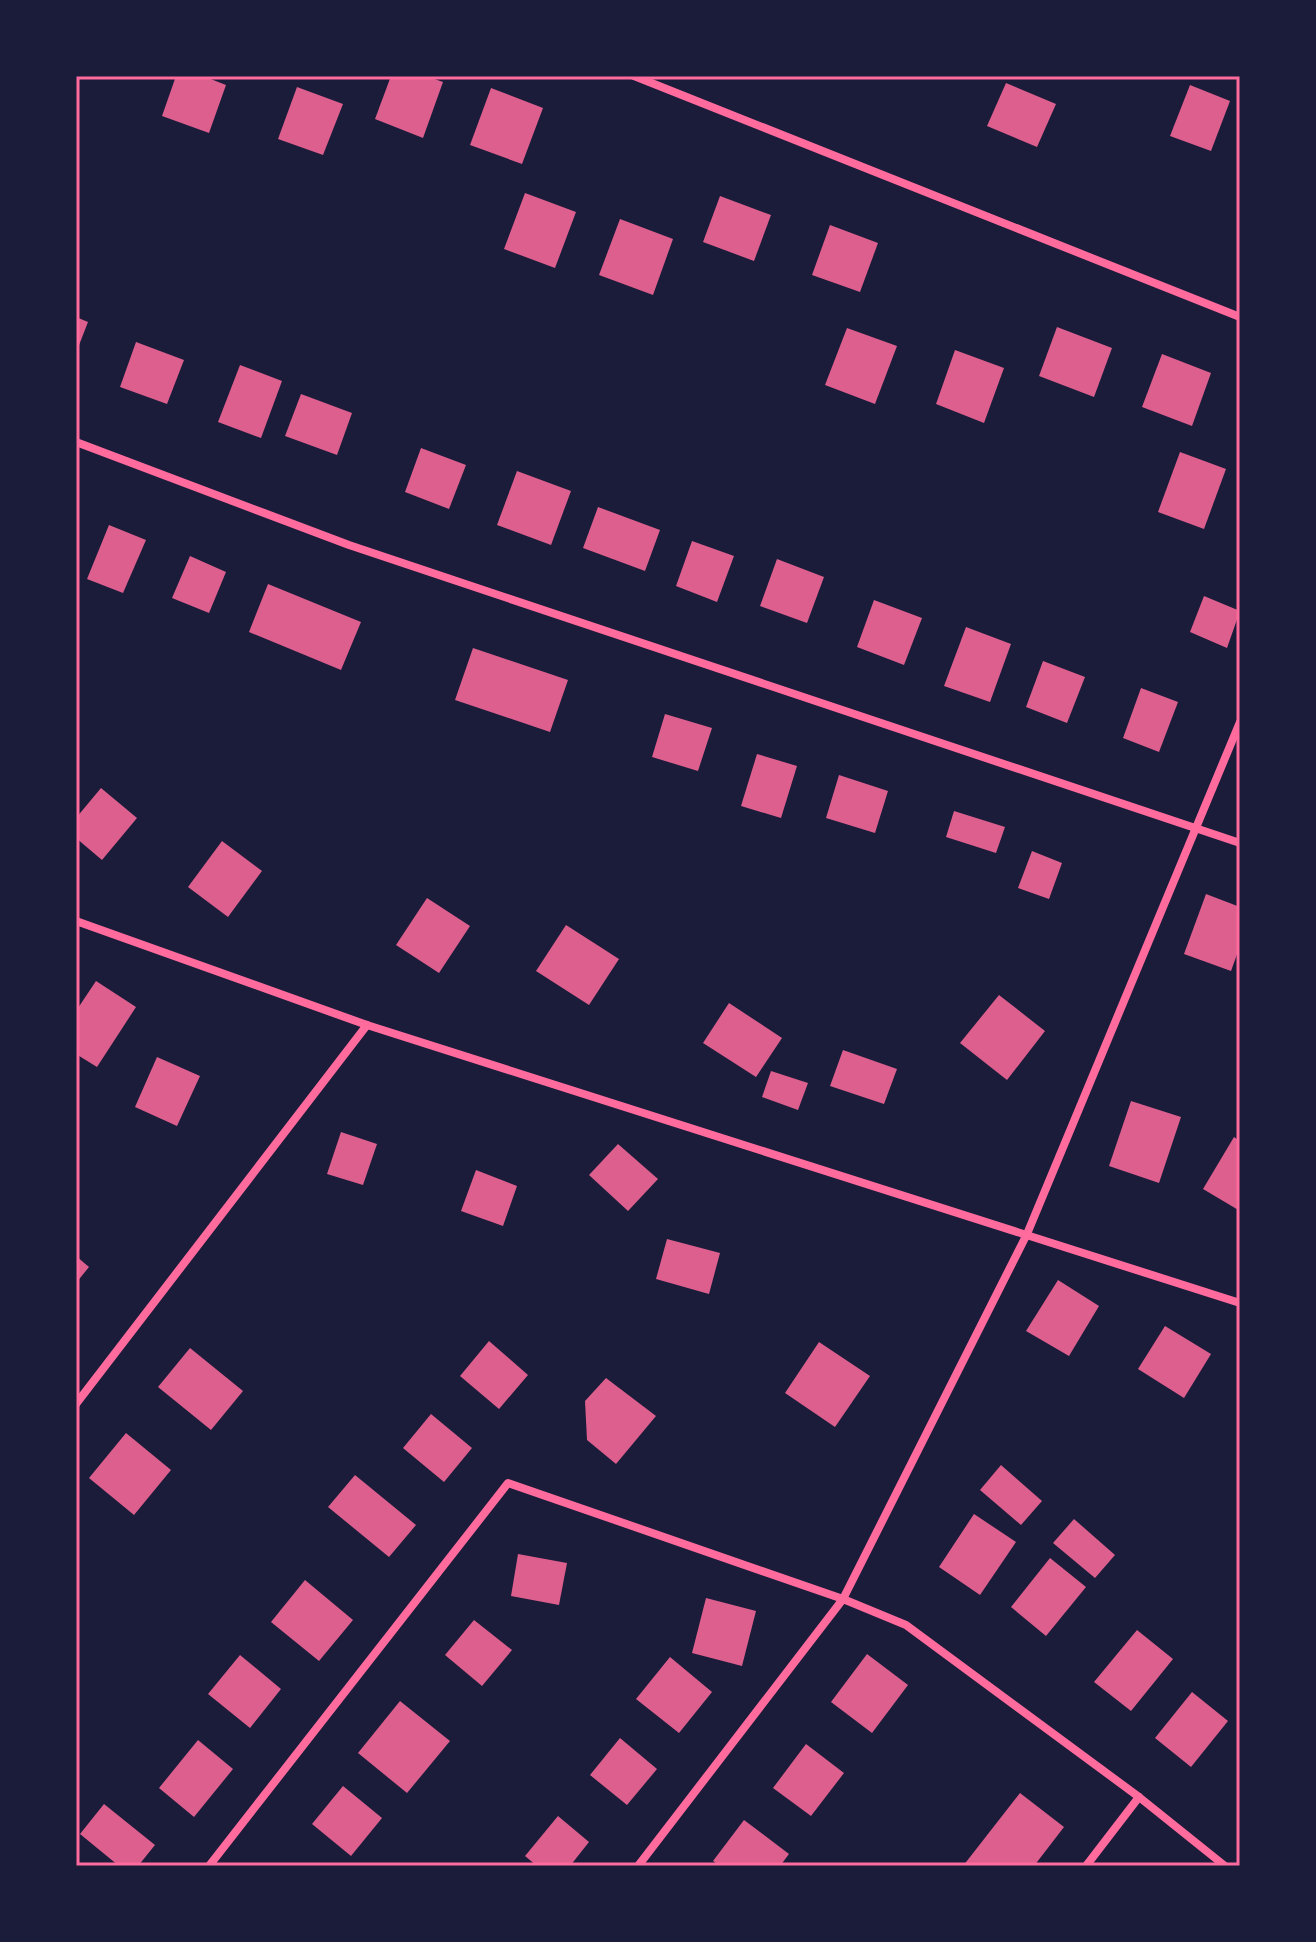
<svg xmlns="http://www.w3.org/2000/svg" width="1316" height="1942" font-family="'DM Sans',sans-serif">
<rect width="100%" height="100%" fill="#1b1b3a"/>
<g fill="#dd5f8e">
<polygon points="176,76 203,76 226,85 209,133 162,116"/>
<polygon points="391,76 426,76 443,82 423,138 375,119"/>
<polygon points="1006,83 1056,104 1037,147 987,126"/>
<polygon points="1190,85 1230,101 1211,151 1170,136"/>
<polygon points="297,87 343,104 323,155 278,139"/>
<polygon points="491,88 543,108 522,164 470,145"/>
<polygon points="525,193 576,212 555,268 504,249"/>
<polygon points="720,196 771,215 754,261 703,242"/>
<polygon points="620,219 673,239 653,295 599,275"/>
<polygon points="830,225 878,243 860,292 812,275"/>
<polygon points="76,317 88,322 76,353"/>
<polygon points="1057,327 1112,348 1094,397 1039,376"/>
<polygon points="847,328 897,346 875,404 825,385"/>
<polygon points="136,342 184,360 167,404 120,387"/>
<polygon points="955,350 1004,368 984,423 936,404"/>
<polygon points="1162,354 1211,373 1192,426 1142,407"/>
<polygon points="240,365 282,381 261,438 218,422"/>
<polygon points="301,394 352,413 337,455 285,436"/>
<polygon points="421,448 466,465 449,509 405,492"/>
<polygon points="1180,452 1226,469 1204,529 1158,512"/>
<polygon points="517,471 571,491 551,545 497,525"/>
<polygon points="598,507 660,530 645,571 583,548"/>
<polygon points="109,525 146,540 123,593 87,579"/>
<polygon points="692,541 734,556 717,602 676,586"/>
<polygon points="190,556 226,572 209,613 172,598"/>
<polygon points="777,559 824,577 807,623 760,606"/>
<polygon points="268,584 361,622 341,670 249,632"/>
<polygon points="1204,596 1240,611 1227,648 1190,632"/>
<polygon points="874,600 922,618 904,665 857,647"/>
<polygon points="966,627 1011,644 990,702 944,686"/>
<polygon points="473,648 568,680 550,732 455,700"/>
<polygon points="1043,661 1085,677 1067,723 1026,707"/>
<polygon points="1141,688 1178,702 1159,752 1123,738"/>
<polygon points="665,714 712,728 698,771 652,757"/>
<polygon points="757,754 797,766 781,818 741,806"/>
<polygon points="839,775 888,791 875,833 826,818"/>
<polygon points="101,788 137,818 102,860 76,838 76,818"/>
<polygon points="954,811 1005,827 996,853 946,837"/>
<polygon points="222,841 262,871 228,917 188,887"/>
<polygon points="1032,851 1062,863 1049,899 1018,888"/>
<polygon points="1206,894 1240,907 1240,946 1231,971 1184,954"/>
<polygon points="427,898 470,926 439,973 396,945"/>
<polygon points="566,925 619,959 589,1005 536,971"/>
<polygon points="96,981 136,1007 97,1067 76,1054 76,1011"/>
<polygon points="999,995 1045,1031 1007,1080 960,1043"/>
<polygon points="729,1003 782,1038 756,1077 703,1043"/>
<polygon points="843,1050 897,1069 884,1104 830,1086"/>
<polygon points="157,1057 200,1076 177,1126 135,1107"/>
<polygon points="771,1071 808,1083 798,1110 762,1097"/>
<polygon points="1131,1101 1181,1117 1159,1183 1109,1166"/>
<polygon points="341,1132 377,1144 363,1185 327,1174"/>
<polygon points="1234,1137 1240,1141 1240,1211 1203,1189"/>
<polygon points="618,1144 658,1179 628,1211 589,1175"/>
<polygon points="476,1170 517,1186 503,1226 461,1211"/>
<polygon points="667,1239 720,1253 709,1294 656,1279"/>
<polygon points="76,1256 89,1267 76,1283"/>
<polygon points="1058,1280 1099,1306 1069,1356 1026,1331"/>
<polygon points="1165,1326 1211,1354 1184,1398 1138,1369"/>
<polygon points="489,1341 528,1375 499,1409 460,1376"/>
<polygon points="819,1342 870,1376 835,1427 785,1393"/>
<polygon points="190,1348 243,1391 211,1430 158,1387"/>
<polygon points="606,1378 656,1416 616,1464 587,1440 585,1401"/>
<polygon points="431,1414 472,1448 444,1482 403,1448"/>
<polygon points="126,1433 171,1470 134,1515 89,1478"/>
<polygon points="1001,1465 1042,1501 1021,1525 980,1490"/>
<polygon points="355,1475 416,1525 389,1557 328,1507"/>
<polygon points="974,1514 1016,1542 980,1595 939,1567"/>
<polygon points="1074,1519 1115,1555 1095,1578 1053,1543"/>
<polygon points="518,1554 567,1563 559,1605 511,1596"/>
<polygon points="1050,1558 1086,1587 1046,1636 1011,1607"/>
<polygon points="305,1580 353,1620 319,1661 271,1622"/>
<polygon points="706,1598 756,1611 742,1666 692,1653"/>
<polygon points="474,1620 512,1650 482,1686 445,1655"/>
<polygon points="1137,1630 1173,1659 1131,1711 1094,1682"/>
<polygon points="867,1654 908,1685 872,1733 831,1702"/>
<polygon points="240,1655 281,1689 250,1728 208,1694"/>
<polygon points="670,1657 712,1692 679,1733 636,1699"/>
<polygon points="1192,1692 1228,1721 1191,1767 1155,1738"/>
<polygon points="400,1701 450,1741 407,1793 358,1753"/>
<polygon points="620,1738 657,1769 627,1805 590,1775"/>
<polygon points="198,1740 233,1769 194,1817 159,1788"/>
<polygon points="806,1744 844,1773 811,1816 773,1788"/>
<polygon points="343,1786 382,1818 351,1856 312,1824"/>
<polygon points="1020,1793 1064,1827 1034,1866 963,1866"/>
<polygon points="104,1804 155,1845 138,1866 119,1866 80,1834"/>
<polygon points="558,1816 589,1842 570,1866 537,1866 525,1856"/>
<polygon points="744,1820 789,1854 780,1866 720,1866 713,1861"/>
</g>
<g fill="none" stroke-linecap="round" stroke-linejoin="round">
<g stroke="#ff6b9d" stroke-width="8">
<polyline points="634,76 1240,317"/>
<polyline points="76,442 349,545 1240,843"/>
<polyline points="76,921 367,1025 1240,1303"/>
<polyline points="76,1404 367,1025"/>
<polyline points="209,1866 508,1483 843,1599 906,1625 1139,1797 1225,1866"/>
<polyline points="638,1866 843,1599 1027,1234 1240,722"/>
<polyline points="1086,1866 1139,1797"/>
</g>
</g>
<rect width="1316" height="1942" fill="none" stroke="#1b1b3a" stroke-width="156"/>
<rect x="78" y="78" width="1160" height="1786" fill="none" stroke="#ff6b9d" stroke-width="3"/>
</svg>
